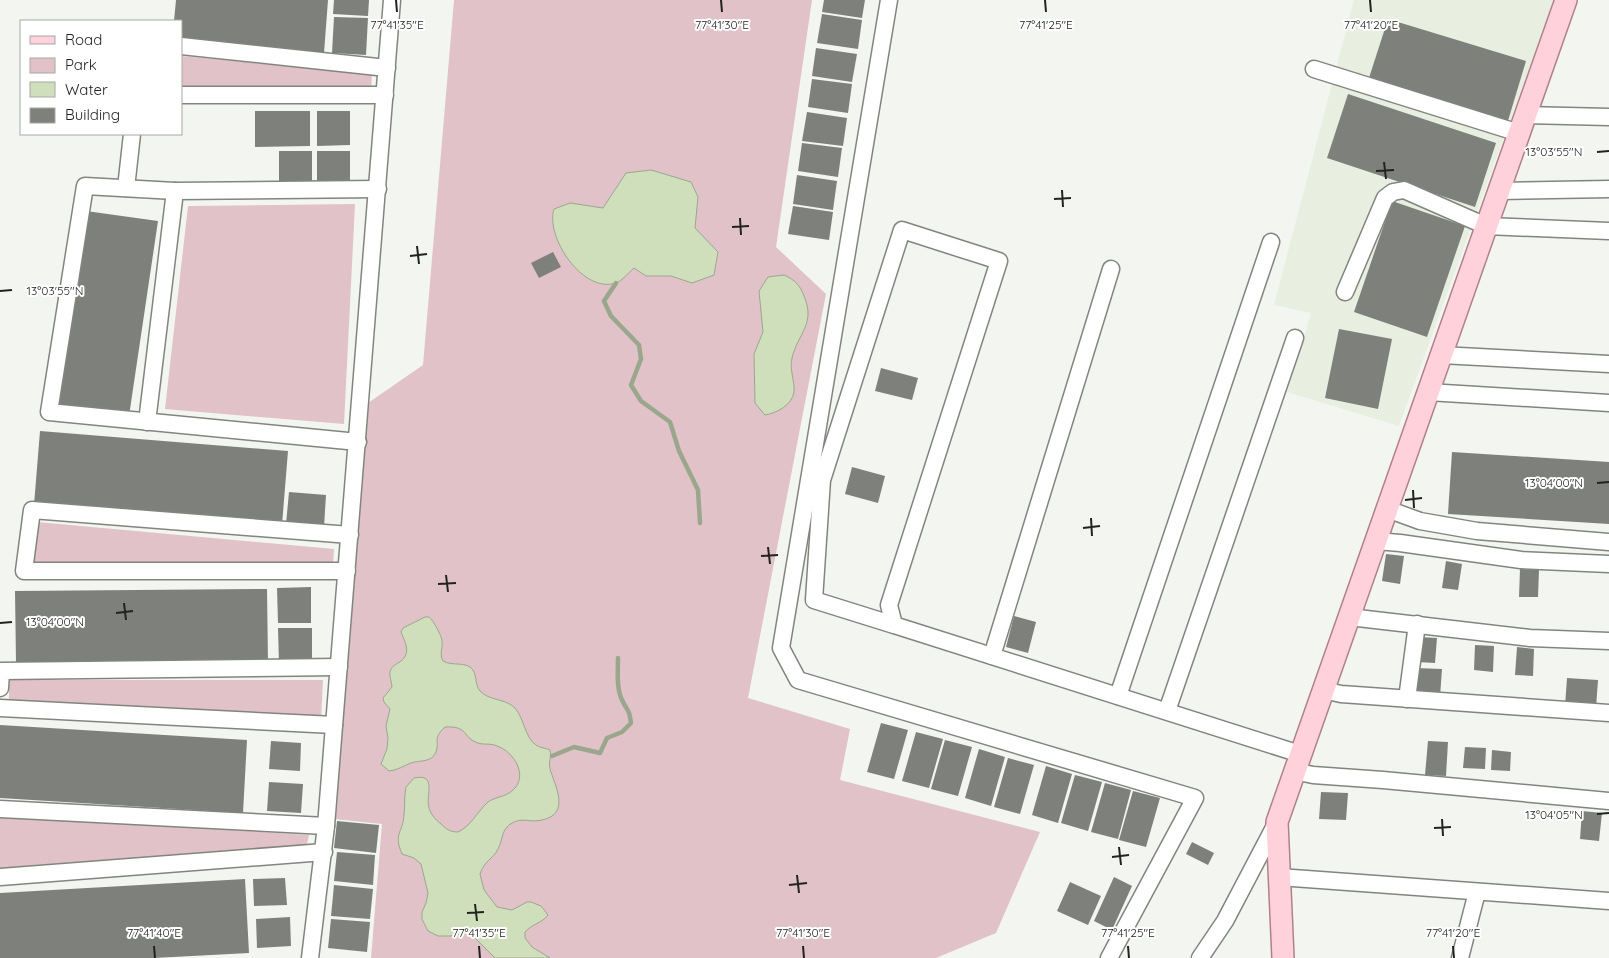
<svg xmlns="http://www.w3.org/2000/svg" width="1609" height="958" font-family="Quicksand,sans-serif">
<rect width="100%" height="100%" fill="#f3f6f0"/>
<polygon fill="#e8eee0" points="1354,0 1554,0 1399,426 1287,392 1311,313 1274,305"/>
<g fill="#e0c2c8">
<polygon points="454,0 812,0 776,247 826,294 748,698 850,729 840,780 1040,832 996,933 936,958 371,958 382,824 334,819 368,403 423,365"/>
<polygon points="181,56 372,74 371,91 181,89"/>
<polygon points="355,204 344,424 165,409 188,206"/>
<polygon points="37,522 334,549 333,566 32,565"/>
<polygon points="9,680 323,680 321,721 9,703"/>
<polygon points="0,815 309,835 306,849 0,872"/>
</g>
<g fill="#cfdfbb" stroke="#9ba78d">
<path d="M651 170 691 182 698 197 695 228 718 252 714 275 692 283 671 276H646L634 268C629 272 622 281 616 283 583 294 545 237 554 209L570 203 603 208 626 173Z"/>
<path d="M784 275C795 280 800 285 804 296 816 324 798 333 792 358 789 369 795 381 794 392 792 405 777 413 765 415L755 403 754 354 763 332 759 291 768 277Z"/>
<path d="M425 617H429C433 620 442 636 442 641 443 649 439 654 443 661 452 666 462 662 470 667 478 673 474 684 480 691 489 701 505 698 515 708 524 718 525 738 536 745 540 748 546 748 550 750 552 757 548 762 550 769 555 786 571 814 542 820 531 823 522 817 512 823 501 829 503 840 498 849 493 859 484 861 480 874L484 890 497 907 512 910 527 902H531L541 906 548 915C542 923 532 924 525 932V938L532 947 550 958H495L475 938 467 933 450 936H438L428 931 422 919V912L426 903 428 893 421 864 414 858 402 854C393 833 403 833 404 815 405 806 404 796 406 787L414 778C438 773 425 796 429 808 431 815 436 820 441 824 446 829 450 832 458 832 471 826 477 812 488 802 495 797 505 797 512 791 530 776 513 751 497 746 491 743 483 745 478 743 461 737 470 726 445 727 432 739 440 740 436 752 432 763 419 760 411 763 403 766 398 770 389 771L381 764 387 749 388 738 386 726 390 709 384 702 383 698 392 687C392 683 389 676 390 672 391 667 395 665 398 663 412 655 406 644 401 632L403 628Z"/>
</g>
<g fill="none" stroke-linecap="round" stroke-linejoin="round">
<g stroke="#9ba78d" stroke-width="4.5">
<polyline points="616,283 604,301 611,316 639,345 641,359 631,385 641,401 670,422 679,451 698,490 700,523"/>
<path d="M552 756 574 747 600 753 607 738 622 732 631 723C629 709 628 712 623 702 616 690 618 672 618 658"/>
</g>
</g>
<g fill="#7e817b">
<polygon points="176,0 328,0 324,53 181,40 181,21 174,21"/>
<polygon points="334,0 369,0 368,16 333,14"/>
<polygon points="824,0 865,0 862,18 822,12"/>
<polygon points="822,14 862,20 858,49 817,43"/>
<polygon points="334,17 368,18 366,55 332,53"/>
<polygon points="1388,19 1526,61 1507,124 1368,81"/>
<polygon points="816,48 857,54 852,82 812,76"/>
<polygon points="812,79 852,84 848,113 808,107"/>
<polygon points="1348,94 1496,143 1475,207 1327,158"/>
<polygon points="255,111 310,111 310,146 255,147"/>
<polygon points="317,111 350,111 350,145 317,146"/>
<polygon points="807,112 847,118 843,146 802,141"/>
<polygon points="802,143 842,148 838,177 798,171"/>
<polygon points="279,151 312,151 312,185 279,186"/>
<rect x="317" y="151" width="33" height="34"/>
<polygon points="797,175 837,181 833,210 793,204"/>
<polygon points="1392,201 1465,226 1427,337 1354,312"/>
<polygon points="793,206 833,212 829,240 788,234"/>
<polygon points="86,211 158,221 129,416 58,405"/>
<polygon points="553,252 561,267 539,278 531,263"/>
<polygon points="1339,329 1392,339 1378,409 1325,398"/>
<polygon points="881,368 918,378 912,400 875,391"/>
<polygon points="40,431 288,451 282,525 34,505"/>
<polygon points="1452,452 1609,462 1609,524 1448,514"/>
<polygon points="852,467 885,476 878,503 845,494"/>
<polygon points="289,492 326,495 324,527 286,524"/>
<polygon points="1386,554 1404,556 1400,584 1382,581"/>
<polygon points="1446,561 1462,564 1458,590 1442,588"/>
<polygon points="1520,569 1539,570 1538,597 1519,597"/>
<polygon points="311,587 311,623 278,623 277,588"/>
<polygon points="267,589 268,662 16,663 15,591"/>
<polygon points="1014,616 1036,622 1028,653 1006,647"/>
<polygon points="278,628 312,628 312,663 279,664"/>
<polygon points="1419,637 1437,638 1435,663 1417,662"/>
<polygon points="1475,645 1494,646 1493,672 1474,670"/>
<polygon points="1517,647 1534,649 1533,676 1515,675"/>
<polygon points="1416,668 1442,669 1440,697 1414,695"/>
<polygon points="1567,678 1598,680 1596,708 1565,706"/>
<polygon points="881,723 908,730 894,779 867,772"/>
<polygon points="0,725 247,740 243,813 0,798"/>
<polygon points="916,732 943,739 929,788 902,781"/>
<polygon points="945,740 972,747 958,796 931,789"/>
<polygon points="271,741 301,743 300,771 269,769"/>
<polygon points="1428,741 1448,742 1446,776 1425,775"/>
<polygon points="1465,747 1486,748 1485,769 1463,768"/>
<polygon points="979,749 1005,757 991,806 965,798"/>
<polygon points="1492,750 1511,752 1510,771 1491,770"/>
<polygon points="1008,758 1034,765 1020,814 994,807"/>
<polygon points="1046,766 1072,774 1058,823 1032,815"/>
<polygon points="1075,775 1102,782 1088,831 1061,823"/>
<polygon points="269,782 303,784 301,813 267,811"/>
<polygon points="1105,783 1131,790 1118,839 1091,832"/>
<polygon points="1133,791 1160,798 1146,847 1119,840"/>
<polygon points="1321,792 1348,793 1346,820 1319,819"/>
<polygon points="1582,811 1602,813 1599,841 1580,839"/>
<polygon points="337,821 379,825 376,853 334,848"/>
<polygon points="1192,842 1214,853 1208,865 1186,854"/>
<polygon points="337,852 375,855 373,885 334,881"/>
<polygon points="1114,877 1132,886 1112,930 1094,921"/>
<polygon points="285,878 287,905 254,906 253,879"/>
<polygon points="245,879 249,953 154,958 0,958 0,893"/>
<polygon points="1070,882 1101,896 1088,925 1057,911"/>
<polygon points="334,885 373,889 370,919 331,916"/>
<polygon points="290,917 291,946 257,948 256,919"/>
<polygon points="331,919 370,922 367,952 328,948"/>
</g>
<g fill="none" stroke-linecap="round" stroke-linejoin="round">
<defs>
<g id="minor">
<polyline points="889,0 781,648 798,680 1195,798 1109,958"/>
<polyline points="181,46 387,68"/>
<polyline points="1314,69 1519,133"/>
<polyline points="181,95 385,95"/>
<polyline points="1525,115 1609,117"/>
<polyline points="126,188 132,134"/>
<polyline points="175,191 85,186 49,412 358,442"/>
<polyline points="1499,191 1609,189"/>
<polyline points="1345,292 1385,198 1393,192 1404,190 1486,226 1609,231"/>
<polyline points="1441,355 1609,364"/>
<polyline points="1428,392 1609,403"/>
<polyline points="147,422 175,191 378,189"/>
<polyline points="1387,509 1420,521 1477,531 1609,542"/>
<polyline points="1376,541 1400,543 1521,560 1609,564"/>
<polyline points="347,571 24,571 32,510 350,535"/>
<polyline points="1349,617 1530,638 1609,641"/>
<polyline points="894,625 814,600 822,480 902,230 999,261 889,605 894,625 1300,754"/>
<polyline points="992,656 1111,269"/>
<polyline points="0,688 1,671 339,667"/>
<polyline points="1323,690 1341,694 1609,713"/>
<polyline points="1118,696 1271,242"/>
<polyline points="1407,699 1417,624"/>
<polyline points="0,708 334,725"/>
<polyline points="1167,711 1295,338"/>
<polyline points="1294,771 1313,775 1383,780 1609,801"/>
<polyline points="0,809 326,826"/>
<polyline points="0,877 324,852"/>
<polyline points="1279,877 1609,901"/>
<polyline points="310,958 326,826 392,0"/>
<polyline points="1200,958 1225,921 1277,822"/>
<polyline points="1460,958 1477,892"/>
</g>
<polyline id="major" points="1283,958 1277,822 1566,0"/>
</defs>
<use href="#minor" stroke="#82857f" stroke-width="19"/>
<use href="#major" stroke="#b0818a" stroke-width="24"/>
<use href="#minor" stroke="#fff" stroke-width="16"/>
<use href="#major" stroke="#fed1db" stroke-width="21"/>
</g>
<path fill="none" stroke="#222321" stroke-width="2" d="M396 0 397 12M721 0 722 12M1045 0 1046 12M1370 0 1371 12M1597 152 1609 151M1384 162 1386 179M1376 171 1394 170M1062 190 1063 207M1054 199 1071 198M740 218 741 235M732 227 749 226M417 246 419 264M410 256 427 254M0 291 12 290M1597 483 1609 482M1413 490 1414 508M1405 500 1422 498M1091 518 1092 536M1083 528 1100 526M768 547 770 564M761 556 778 555M446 575 448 592M438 584 456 583M124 603 126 620M116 613 133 611M0 623 12 622M1597 814 1609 813M1442 819 1443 836M1434 828 1451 827M1119 847 1121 865M1112 857 1129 855M797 875 799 893M789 885 807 883M475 904 477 921M467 913 484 912M154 946 155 958M479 946 480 958M803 946 804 958M1128 946 1129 958M1453 946 1454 958"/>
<g font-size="12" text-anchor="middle" fill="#222321" stroke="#fff" stroke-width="4" stroke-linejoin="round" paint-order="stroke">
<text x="397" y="29">77°41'35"E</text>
<text x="722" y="29">77°41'30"E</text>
<text x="1046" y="29">77°41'25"E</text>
<text x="1371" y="29">77°41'20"E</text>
<text x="1554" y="156">13°03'55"N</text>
<text x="55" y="295">13°03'55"N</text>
<text x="1554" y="487">13°04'00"N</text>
<text x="55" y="626">13°04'00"N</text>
<text x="1554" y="819">13°04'05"N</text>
<text x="154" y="937">77°41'40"E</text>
<text x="479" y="937">77°41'35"E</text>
<text x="803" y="937">77°41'30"E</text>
<text x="1128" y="937">77°41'25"E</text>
<text x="1453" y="937">77°41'20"E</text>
</g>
<rect x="20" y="20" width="162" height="115" fill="#ffffff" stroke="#a7a7a6"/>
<rect x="30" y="36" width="25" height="8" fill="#fed1db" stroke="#a7a7a6"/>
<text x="65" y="45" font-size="15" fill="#222321">Road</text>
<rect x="30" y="58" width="25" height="15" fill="#e0c2c8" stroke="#a7a7a6"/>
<text x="65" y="70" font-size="15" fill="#222321">Park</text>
<rect x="30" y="82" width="25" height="15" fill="#cfdfbb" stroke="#a7a7a6"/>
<text x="65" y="95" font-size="15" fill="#222321">Water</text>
<rect x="30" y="108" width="25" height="15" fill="#7e817b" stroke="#a7a7a6"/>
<text x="65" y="120" font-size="15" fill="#222321">Building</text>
</svg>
